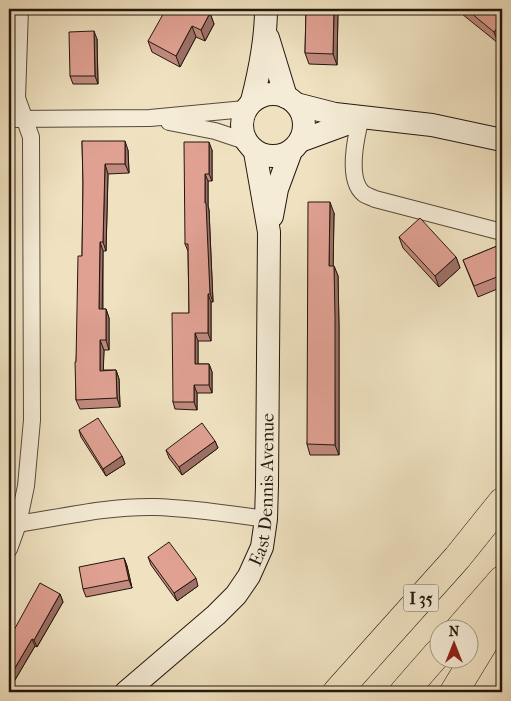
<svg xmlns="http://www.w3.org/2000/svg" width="511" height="701" font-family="'IM FELL French Canon',serif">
<rect width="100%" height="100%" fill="#f0e2c1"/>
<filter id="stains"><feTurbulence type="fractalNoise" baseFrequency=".004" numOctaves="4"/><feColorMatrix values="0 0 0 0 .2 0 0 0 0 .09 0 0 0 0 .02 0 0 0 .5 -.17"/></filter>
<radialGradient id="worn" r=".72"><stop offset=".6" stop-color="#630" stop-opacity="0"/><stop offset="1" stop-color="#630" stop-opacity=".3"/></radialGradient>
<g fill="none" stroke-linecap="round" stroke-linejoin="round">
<defs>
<g id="street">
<path d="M361 118C356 136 346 180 364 194 367 196 371 197 375 199L498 231"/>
<polyline points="9,119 150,118 245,109"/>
<polyline points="169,122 215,131 245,141"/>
<path d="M18 524C63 517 109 506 155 507 192 508 229 514 266 519"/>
<polyline points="9,549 18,524 26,486 32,420 31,137 17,98 20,9"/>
</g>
<g id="secondary">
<polyline points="268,38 286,97"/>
<circle cx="273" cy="125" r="31"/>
<path d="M252 101C260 70 266 40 266 9"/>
<polyline points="296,104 335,114 432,125 502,140"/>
<polyline points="300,141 360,119"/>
<polyline points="272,216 277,189 291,151"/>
<path id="s1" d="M126 692 216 615 236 595 249 576 262 547 266 519 267 485 269 232 255 152"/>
</g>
<g id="highway">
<polyline points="460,628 502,580"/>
<polyline points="337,692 457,558 502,502"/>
<polyline points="404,692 438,653"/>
<polyline points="454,692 502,613"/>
</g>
</defs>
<use href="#street" stroke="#564a3b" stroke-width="18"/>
<use href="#secondary" stroke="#23170e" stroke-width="24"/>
<use href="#highway" stroke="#23170e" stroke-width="29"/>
<use href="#street" stroke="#f5ecd7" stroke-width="16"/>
<use href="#secondary" stroke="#f5ecd7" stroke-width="22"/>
<use href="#highway" stroke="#f0e2c1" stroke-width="28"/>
</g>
<g fill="#c18a7e" stroke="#23170e">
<polygon points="306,9 338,9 337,65 309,64 305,53"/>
<polygon points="461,9 502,9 502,38 498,43 462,14"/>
<polygon points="210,13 214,24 205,41 196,37 180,67 152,52 148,41"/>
<polygon points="97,39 98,84 73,84 70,76"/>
<polygon points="82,141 128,150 129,173 108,174 106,251 103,251 103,309 106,309 109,318 109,350 104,350 103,370 116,370 119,379 120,407 80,409 76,400 76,362 82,256 83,183"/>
<polygon points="212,150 212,181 208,181 208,206 209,210 213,302 211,302 211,341 198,341 198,364 209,364 212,372 212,393 197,393 197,410 175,409 173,402 189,313 188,251 185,244"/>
<polygon points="334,213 333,266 334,266 338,276 339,327 339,455 310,455 307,444"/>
<polygon points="399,237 456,257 460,268 439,287 403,248"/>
<polygon points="502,244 502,287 478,297 463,260"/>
<polygon points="79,430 122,456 125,464 106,476 81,437"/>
<polygon points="215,441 218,448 182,475 169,458 166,450"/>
<polygon points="148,557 198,586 177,601 151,565"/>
<polygon points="124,558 127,566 132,588 86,597 83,589"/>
<polygon points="60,594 63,602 37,647 35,646 9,690 9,639"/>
</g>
<g fill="#9d7167" stroke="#23170e">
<polygon points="334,9 338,9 337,65 333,54"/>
<polygon points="210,13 214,24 205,41 201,30"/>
<polygon points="502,22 502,38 498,43 494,32"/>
<polygon points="192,26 196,37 180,67 176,56"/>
<polygon points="94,31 97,39 98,84 95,76"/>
<polygon points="125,141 128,150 129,173 125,164"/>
<polygon points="209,142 212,150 212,181 209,174"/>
<polygon points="105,164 108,174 106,251 103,242"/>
<polygon points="205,174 208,181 208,206 209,210 213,302 210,294 205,203"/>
<polygon points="330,202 334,213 333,276 329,266"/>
<polygon points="100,242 103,251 102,318 99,309"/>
<polygon points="456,257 460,268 439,287 435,276"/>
<polygon points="334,266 338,276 339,327 339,455 335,445"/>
<polygon points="208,294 211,302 211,341 208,333"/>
<polygon points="106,309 109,318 109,350 106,340"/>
<polygon points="195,333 198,341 198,371 195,364"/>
<polygon points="100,340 104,350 103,380 100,371"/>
<polygon points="209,364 212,372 212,393 209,385"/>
<polygon points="116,370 119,379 120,407 117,398"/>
<polygon points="194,385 197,393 197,410 194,402"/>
<polygon points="215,441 218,448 182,475 179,467"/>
<polygon points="122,456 125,464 106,476 103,469"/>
<polygon points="124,558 127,566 132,588 129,580"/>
<polygon points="196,578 198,586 177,601 174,593"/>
<polygon points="60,594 63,602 37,647 34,640"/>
<polygon points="32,639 35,646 9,690 9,678"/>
</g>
<g fill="#e0a193" stroke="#23170e">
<polygon points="166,9 202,9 210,13 201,30 192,26 176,56 148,41"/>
<polygon points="306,9 334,9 333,54 305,53"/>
<polygon points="466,9 502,9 502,22 494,32"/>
<polygon points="94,31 95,76 70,76 69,32"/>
<polygon points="82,141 125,141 125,164 105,164 103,242 100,242 99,309 106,309 106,340 100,340 100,371 116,370 117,398 76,400 75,362 76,362 78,256 82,256 83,183"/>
<polygon points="184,142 209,142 209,174 205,174 205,203 206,203 210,294 208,294 208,333 195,333 195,364 209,364 209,385 194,385 194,402 173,402 172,313 189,313 188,244 185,244"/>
<polygon points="308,202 330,202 329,266 334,266 335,317 335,445 307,444"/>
<polygon points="420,218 456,257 435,276 399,237"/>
<polygon points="502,244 502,275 474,286 463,260"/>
<polygon points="98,418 122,456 103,469 79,430"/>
<polygon points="202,423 215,441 179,467 166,450"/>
<polygon points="169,542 196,578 174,593 148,557"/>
<polygon points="124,558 129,580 83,589 79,567"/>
<polygon points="40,583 60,594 34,640 32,639 9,678 9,639"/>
</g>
<g text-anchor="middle" stroke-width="4.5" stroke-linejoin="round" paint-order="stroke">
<rect fill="#f5ecd7" stroke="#62574a" stroke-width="1" x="403.5" y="584.5" width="35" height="27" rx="4"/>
<g font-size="16" font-weight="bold" fill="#23170e">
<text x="421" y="604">I 35</text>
</g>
<g font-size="18" fill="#23170e" stroke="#f5ecd7">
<text dy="6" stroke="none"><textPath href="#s1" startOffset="259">East Dennis Avenue</textPath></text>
</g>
</g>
<rect width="511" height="701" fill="none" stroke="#f0e2c1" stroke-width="30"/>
<rect x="10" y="10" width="491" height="681" fill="none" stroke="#23170e" stroke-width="2.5"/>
<rect x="15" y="15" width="481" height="671" fill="none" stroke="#23170e"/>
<g transform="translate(454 644)"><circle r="24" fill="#f5ecd7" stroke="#a19787"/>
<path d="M0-4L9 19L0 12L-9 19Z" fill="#8f2418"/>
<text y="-8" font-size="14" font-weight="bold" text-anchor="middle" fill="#23170e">N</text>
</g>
<rect width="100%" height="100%" filter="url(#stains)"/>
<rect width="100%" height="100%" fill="url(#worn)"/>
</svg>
